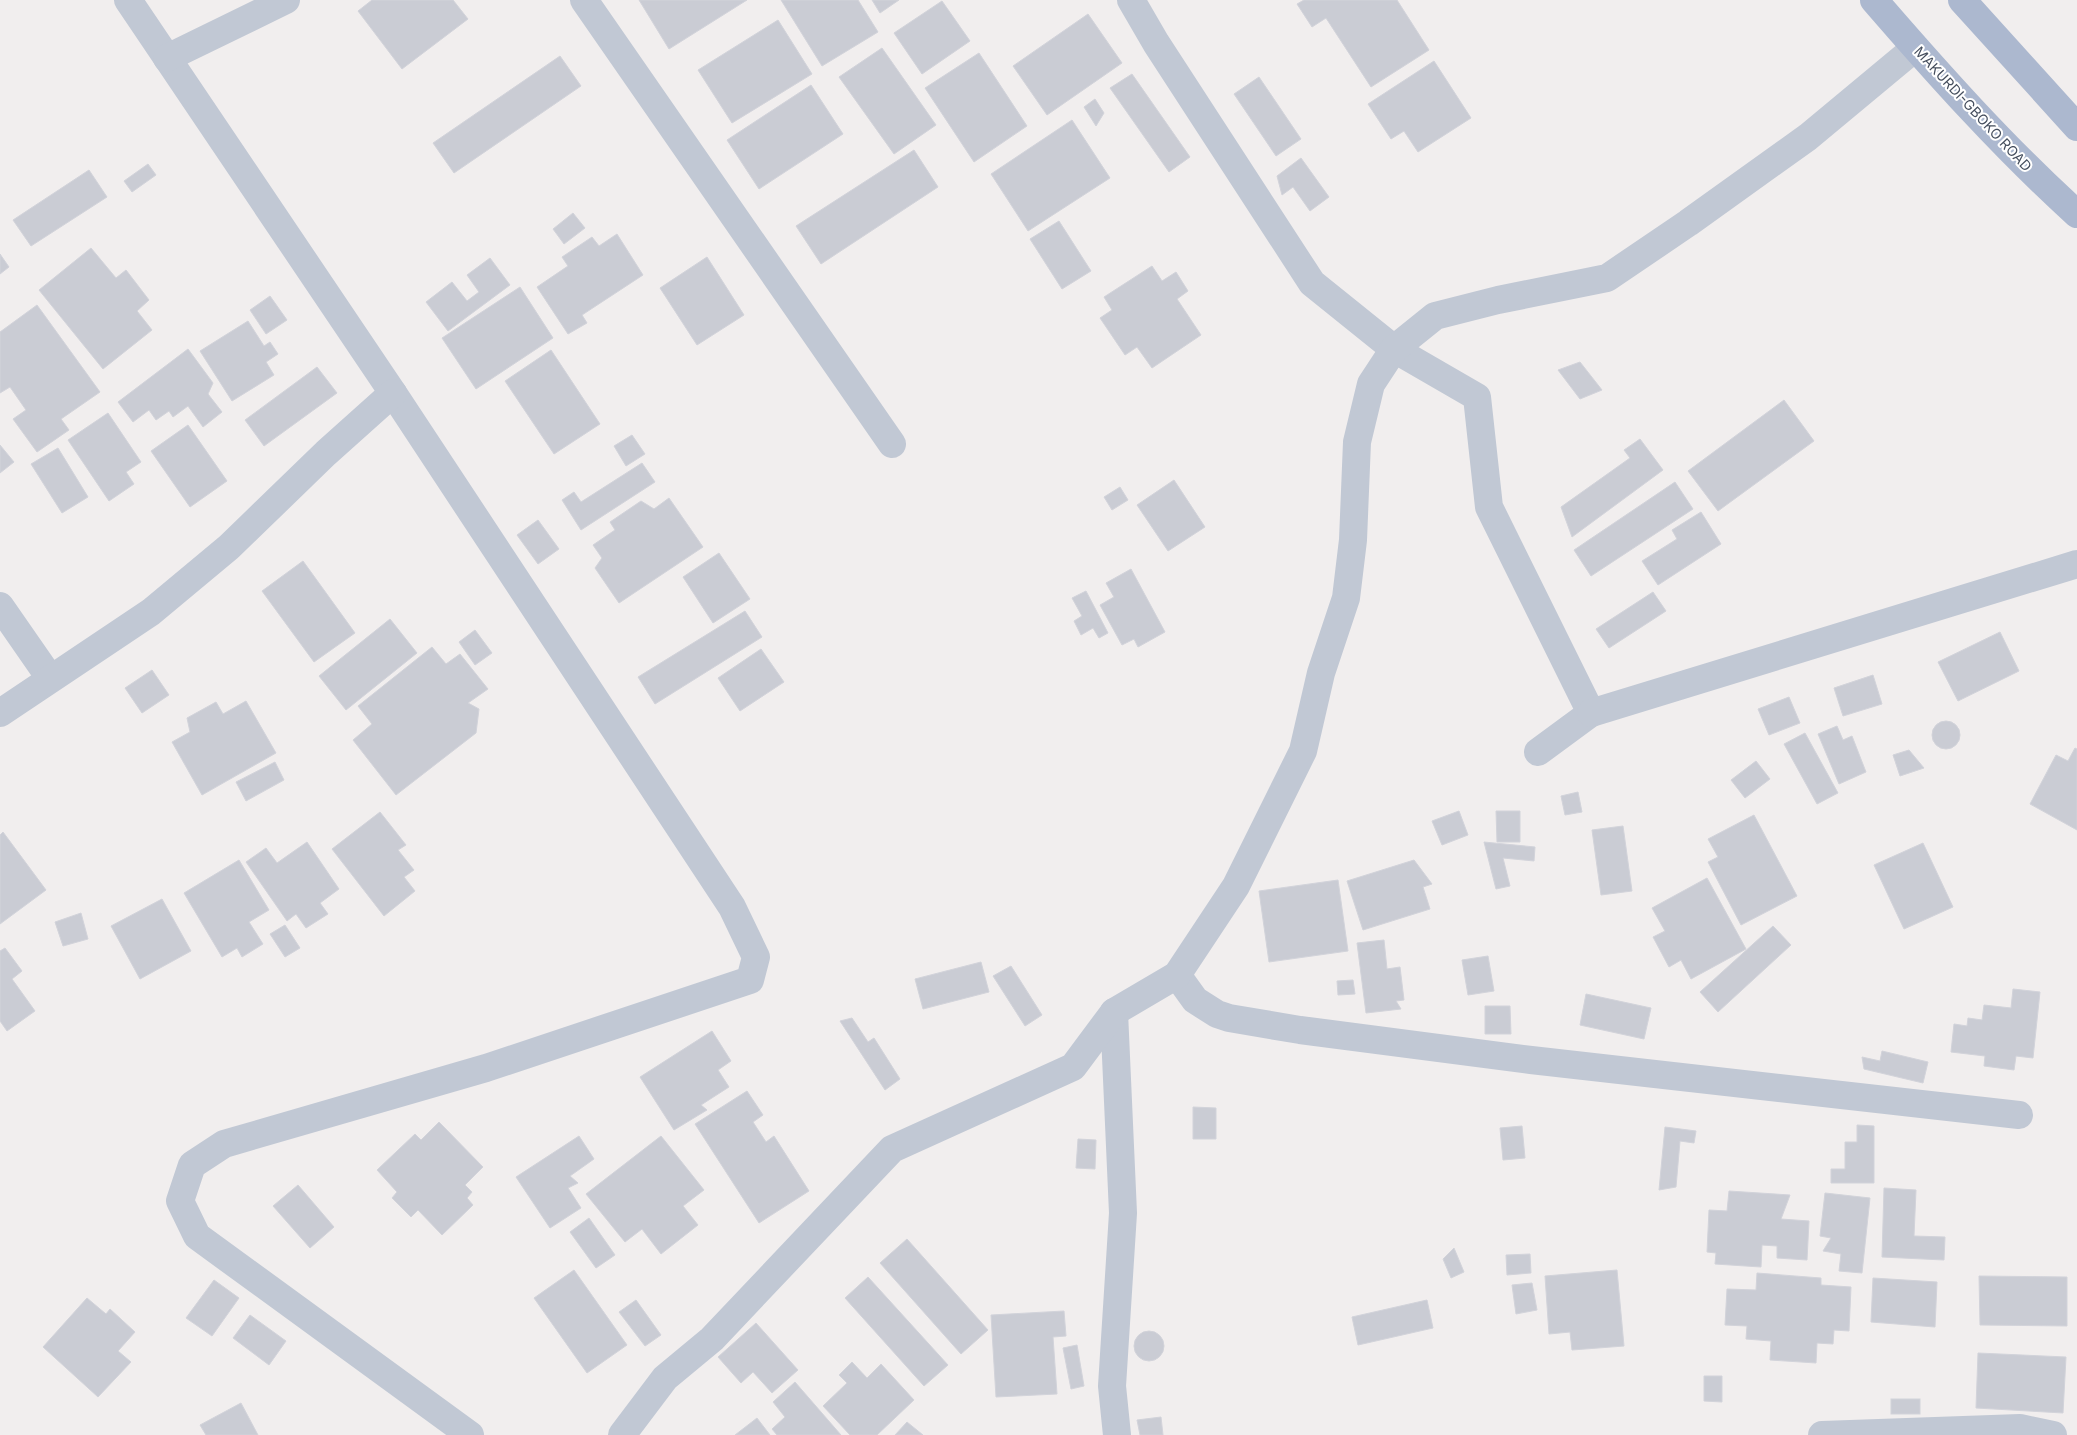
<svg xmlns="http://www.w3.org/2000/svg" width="2077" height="1435" font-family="Inter,sans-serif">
<rect width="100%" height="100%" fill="#f1eeee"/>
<g fill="#caccd4" stroke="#d2d3da">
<polygon points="372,0 453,0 468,19 402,69 358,11"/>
<polygon points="639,0 747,0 669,49"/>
<polygon points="781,0 858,0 878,32 822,66"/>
<polygon points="872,0 899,0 880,13"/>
<polygon points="1304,0 1397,0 1429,50 1371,87 1326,18 1312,27 1297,4"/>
<polygon points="942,1 970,41 922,74 894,33"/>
<polygon points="1088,14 1122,63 1047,115 1013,66"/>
<polygon points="778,20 812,74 732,123 698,70"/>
<polygon points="882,48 936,125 894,154 839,77"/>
<polygon points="979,53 1027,126 974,162 925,88"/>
<polygon points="560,56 581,86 454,173 433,143"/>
<polygon points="1434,61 1471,118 1418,152 1404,131 1391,139 1368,104"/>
<polygon points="1132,74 1190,157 1169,172 1110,88"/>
<polygon points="1259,77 1301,139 1276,156 1234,94"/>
<polygon points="811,85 843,134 759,189 727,140"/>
<polygon points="1095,99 1104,113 1096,126 1084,107"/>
<polygon points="1072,120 1110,178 1028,231 991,174"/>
<polygon points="914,150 938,187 821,264 796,226"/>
<polygon points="1301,158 1329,197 1310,211 1293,187 1282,195 1277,176"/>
<polygon points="148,164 156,175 132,192 124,181"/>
<polygon points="89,170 107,197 31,246 13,220"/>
<polygon points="573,213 585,228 564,244 553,229"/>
<polygon points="1059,221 1091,271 1062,289 1030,239"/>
<polygon points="617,234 643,275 582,315 587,323 568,334 537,287 568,266 562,257 592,237 599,246"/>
<polygon points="91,248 116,278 126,270 149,300 137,311 152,330 103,369 39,290"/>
<polygon points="0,254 9,267 0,274"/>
<polygon points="707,257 744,315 697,345 660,288"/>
<polygon points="490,258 510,285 448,331 426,302 452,282 467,301 479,292 467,275"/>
<polygon points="1152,266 1162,281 1176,272 1188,291 1177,299 1201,335 1152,368 1137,347 1125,355 1100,318 1112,310 1104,297"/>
<polygon points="520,287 553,338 476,389 442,338"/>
<polygon points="270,296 287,320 266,334 250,310"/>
<polygon points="37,305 100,392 61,419 69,430 37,452 13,419 26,410 10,387 0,393 0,332"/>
<polygon points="248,321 264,346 270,342 278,354 266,362 274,375 232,401 200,351"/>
<polygon points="188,349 213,383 208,394 222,412 203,427 188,406 173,417 169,411 156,420 149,410 133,422 118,402"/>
<polygon points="551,350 600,424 554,454 505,381"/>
<polygon points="1580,362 1602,390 1580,399 1558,370"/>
<polygon points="317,367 337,393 264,446 245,420"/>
<polygon points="1784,400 1814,441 1718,511 1688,471"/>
<polygon points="108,413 141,462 126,472 134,484 109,501 68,440"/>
<polygon points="188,425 227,481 190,507 151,451"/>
<polygon points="632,435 645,454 626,466 614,446"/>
<polygon points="1640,439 1663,470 1572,537 1561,507 1630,458 1624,450"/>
<polygon points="0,445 14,462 0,473"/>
<polygon points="58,448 88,497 62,513 31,464"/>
<polygon points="642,463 655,482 581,530 562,500 574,492 581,502"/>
<polygon points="1174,480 1205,527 1168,551 1137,505"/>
<polygon points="1675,482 1693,509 1591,576 1574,550"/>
<polygon points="1120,487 1128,500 1112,510 1104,497"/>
<polygon points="669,498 703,547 619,603 595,568 602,558 593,545 615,530 610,522 641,501 654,509"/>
<polygon points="1701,512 1721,544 1658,585 1642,561 1677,539 1672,530"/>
<polygon points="538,520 559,549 538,564 517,535"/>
<polygon points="719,553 750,599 713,623 683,577"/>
<polygon points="303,561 355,633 314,662 262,591"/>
<polygon points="1131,569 1165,632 1138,647 1134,639 1122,645 1100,605 1114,597 1106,583"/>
<polygon points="1086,591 1108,633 1099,638 1093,628 1081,635 1074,621 1082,616 1072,598"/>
<polygon points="1653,592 1666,611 1609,648 1596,629"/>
<polygon points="745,611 762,637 655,704 638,677"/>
<polygon points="390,619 417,653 346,710 319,676"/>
<polygon points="475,630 492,653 475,665 459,642"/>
<polygon points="2000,632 2019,671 1958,701 1938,662"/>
<polygon points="432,647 446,664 460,654 488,689 468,703 479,709 476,733 396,795 353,740 372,724 358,706"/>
<polygon points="761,649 784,682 740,711 718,678"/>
<polygon points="152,670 169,695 142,713 125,688"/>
<polygon points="1873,675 1882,704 1843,716 1834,688"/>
<polygon points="1789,697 1800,723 1769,735 1758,709"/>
<polygon points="246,701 276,753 202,795 172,742 190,732 187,718 216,702 223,714"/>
<circle cx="1946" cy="735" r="14"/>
<polygon points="1837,726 1843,740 1852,736 1866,772 1839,784 1818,734"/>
<polygon points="1805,733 1838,793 1817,804 1784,744"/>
<polygon points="2075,748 2077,749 2077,830 2030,804 2056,755 2068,761"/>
<polygon points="1909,750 1924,768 1900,776 1893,755"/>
<polygon points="1756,761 1770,779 1745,798 1731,780"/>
<polygon points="275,762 284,780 246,801 236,782"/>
<polygon points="1578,792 1582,812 1565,815 1561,796"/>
<polygon points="1459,811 1468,835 1442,845 1432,821"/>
<polygon points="1496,811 1520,811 1520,842 1497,842"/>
<polygon points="380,812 406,845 398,850 414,870 404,877 415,891 384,916 332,849"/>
<polygon points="1754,815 1797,896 1741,925 1708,862 1718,857 1708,839"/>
<polygon points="1623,826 1632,891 1601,895 1592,830"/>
<polygon points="3,832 46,890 0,924 0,835"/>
<polygon points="307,842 339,889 320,903 328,914 306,928 296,914 287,921 246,862 266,848 277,863"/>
<polygon points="1484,842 1535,847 1534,861 1503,858 1510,886 1496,889"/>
<polygon points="1923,843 1953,907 1904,929 1874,865"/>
<polygon points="239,860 269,910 249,922 263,944 242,957 237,948 222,957 184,893"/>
<polygon points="1414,860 1432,884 1423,887 1430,909 1363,930 1347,881"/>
<polygon points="1707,878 1746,949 1691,979 1681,960 1669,967 1653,937 1665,931 1652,908"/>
<polygon points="1338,880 1348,951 1269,962 1259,891"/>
<polygon points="162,899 191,951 140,979 111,926"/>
<polygon points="81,913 88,939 63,946 55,922"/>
<polygon points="285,925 300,948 285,957 270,934"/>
<polygon points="1773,926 1791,945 1718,1012 1700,992"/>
<polygon points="1384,940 1387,969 1400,967 1404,1000 1396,1001 1401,1009 1366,1013 1357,943"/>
<polygon points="5,948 22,971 12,979 35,1011 7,1031 0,1021 0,951"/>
<polygon points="1488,956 1494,991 1468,995 1462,960"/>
<polygon points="981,962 989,992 923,1009 915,979"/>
<polygon points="1011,966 1042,1015 1025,1026 993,976"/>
<polygon points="1353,980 1355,994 1338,995 1337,981"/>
<polygon points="2013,989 2040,992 2033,1058 2016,1056 2014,1070 1984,1066 1985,1056 1951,1052 1954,1024 1967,1026 1968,1018 1982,1020 1984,1005 2011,1008"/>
<polygon points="1586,994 1651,1008 1644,1039 1580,1025"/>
<polygon points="1485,1006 1510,1006 1511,1034 1485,1034"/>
<polygon points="852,1018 868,1042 874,1038 900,1079 885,1090 840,1021"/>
<polygon points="712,1031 731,1061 718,1070 729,1087 701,1105 707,1110 674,1130 640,1077"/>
<polygon points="1882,1051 1928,1062 1923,1083 1864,1069 1862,1057 1880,1061"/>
<polygon points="747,1091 763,1115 753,1122 766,1142 774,1136 809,1191 759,1223 695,1124"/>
<polygon points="1193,1107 1216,1108 1216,1139 1193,1139"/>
<polygon points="439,1122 483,1167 465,1185 472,1192 467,1198 473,1205 442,1235 418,1210 411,1217 392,1198 397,1192 377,1170 415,1134 421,1140"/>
<polygon points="1857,1125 1874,1126 1874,1183 1831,1183 1831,1169 1845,1169 1845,1142 1857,1142"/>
<polygon points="1522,1126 1525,1158 1503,1160 1500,1128"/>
<polygon points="1665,1127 1696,1131 1694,1143 1680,1141 1676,1187 1659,1190"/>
<polygon points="579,1136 594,1159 570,1176 578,1183 568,1188 581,1208 550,1228 516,1177"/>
<polygon points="661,1136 704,1190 683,1206 698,1225 661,1254 642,1229 625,1242 586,1194"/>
<polygon points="1078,1139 1096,1140 1095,1169 1076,1168"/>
<polygon points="298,1185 334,1227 310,1248 273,1206"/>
<polygon points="1884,1188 1916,1190 1914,1236 1945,1237 1944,1260 1882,1257"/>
<polygon points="1729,1191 1790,1195 1781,1219 1809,1221 1807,1260 1777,1258 1777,1246 1762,1245 1761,1267 1715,1264 1716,1253 1707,1252 1709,1210 1727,1211"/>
<polygon points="1825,1193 1870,1198 1862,1273 1839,1271 1841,1254 1823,1251 1831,1238 1820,1236"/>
<polygon points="589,1218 615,1255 596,1268 570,1232"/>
<polygon points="907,1239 988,1330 961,1354 880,1263"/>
<polygon points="1454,1248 1464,1272 1451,1278 1443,1259"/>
<polygon points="1530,1254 1531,1273 1507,1275 1506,1255"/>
<polygon points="574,1270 627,1345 587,1373 534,1298"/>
<polygon points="1617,1270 1624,1346 1572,1350 1570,1332 1549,1334 1545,1276"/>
<polygon points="1757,1273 1821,1278 1821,1285 1851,1287 1849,1331 1834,1330 1833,1344 1817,1343 1816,1363 1770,1360 1771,1341 1746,1339 1747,1326 1725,1325 1727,1289 1756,1290"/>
<polygon points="1979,1276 2067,1277 2067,1326 1980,1325"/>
<polygon points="868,1277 948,1365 924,1386 845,1298"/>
<polygon points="1873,1278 1937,1282 1935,1327 1871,1322"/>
<polygon points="214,1280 239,1298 212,1336 186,1318"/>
<polygon points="1532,1283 1537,1310 1516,1314 1512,1285"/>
<polygon points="87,1298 106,1314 110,1309 135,1332 118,1351 131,1362 98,1397 43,1347"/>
<polygon points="636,1300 661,1335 645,1346 619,1312"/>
<polygon points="1427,1300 1433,1328 1358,1345 1352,1317"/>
<polygon points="1064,1311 1066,1336 1053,1337 1057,1394 996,1397 991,1315"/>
<polygon points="250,1315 286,1341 269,1365 233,1338"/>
<polygon points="756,1323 798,1370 772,1393 753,1372 741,1383 718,1357"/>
<circle cx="1149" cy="1346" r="15"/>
<polygon points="1077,1345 1084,1386 1071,1389 1063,1348"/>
<polygon points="1978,1353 2066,1357 2063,1413 1976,1408"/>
<polygon points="852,1362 867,1378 881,1364 914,1400 877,1435 850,1435 823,1406 847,1383 839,1375"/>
<polygon points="1704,1376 1722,1376 1722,1402 1704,1401"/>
<polygon points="795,1382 841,1435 777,1435 772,1429 785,1417 773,1402"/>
<rect x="1891" y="1399" width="29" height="15"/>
<polygon points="241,1403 258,1435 206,1435 200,1425"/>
<polygon points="1161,1417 1163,1435 1140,1435 1137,1420"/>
<polygon points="757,1418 770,1435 735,1435"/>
<polygon points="907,1422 923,1435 895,1435"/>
</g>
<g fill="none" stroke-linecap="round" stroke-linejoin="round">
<g stroke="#c1c8d4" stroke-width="28">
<polyline points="128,0 393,393 732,907 756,957 750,980 486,1068 224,1144 192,1165 180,1201 197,1236 470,1435"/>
<polyline points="584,0 892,444"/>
<polyline points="1131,0 1156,43 1312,283 1394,349 1477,397 1489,507 1591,713 1538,752"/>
<polyline points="167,58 286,0"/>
<polyline points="0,606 50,678"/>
<polyline points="0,713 151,612 229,547 326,453 393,393"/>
<polyline points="1591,713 2077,564"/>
<polyline points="1177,975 1195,1000 1217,1014 1229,1018 1300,1030 1531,1060 2019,1115"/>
<polyline points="1114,1012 1123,1213 1112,1386 1117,1435"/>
<polyline points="622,1435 665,1378 712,1339 892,1149 1073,1067 1114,1012 1177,975 1236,886 1303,751 1321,673 1346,598 1353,540 1357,442 1371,384 1394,349 1435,316 1498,300 1607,278 1688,223 1808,137 1915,48"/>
<polyline points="1822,1435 2020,1428 2053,1435"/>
</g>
<g stroke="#acb8cf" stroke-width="28">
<path d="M1874 0C1938 74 2004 148 2077 214"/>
<polyline points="1962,0 2077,127"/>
</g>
</g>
<g text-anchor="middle" stroke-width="4" stroke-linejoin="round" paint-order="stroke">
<g font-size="14" fill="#454e5d" stroke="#fff">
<text transform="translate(1973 109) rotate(47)" y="5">MAKURDI-GBOKO ROAD</text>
</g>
</g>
</svg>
